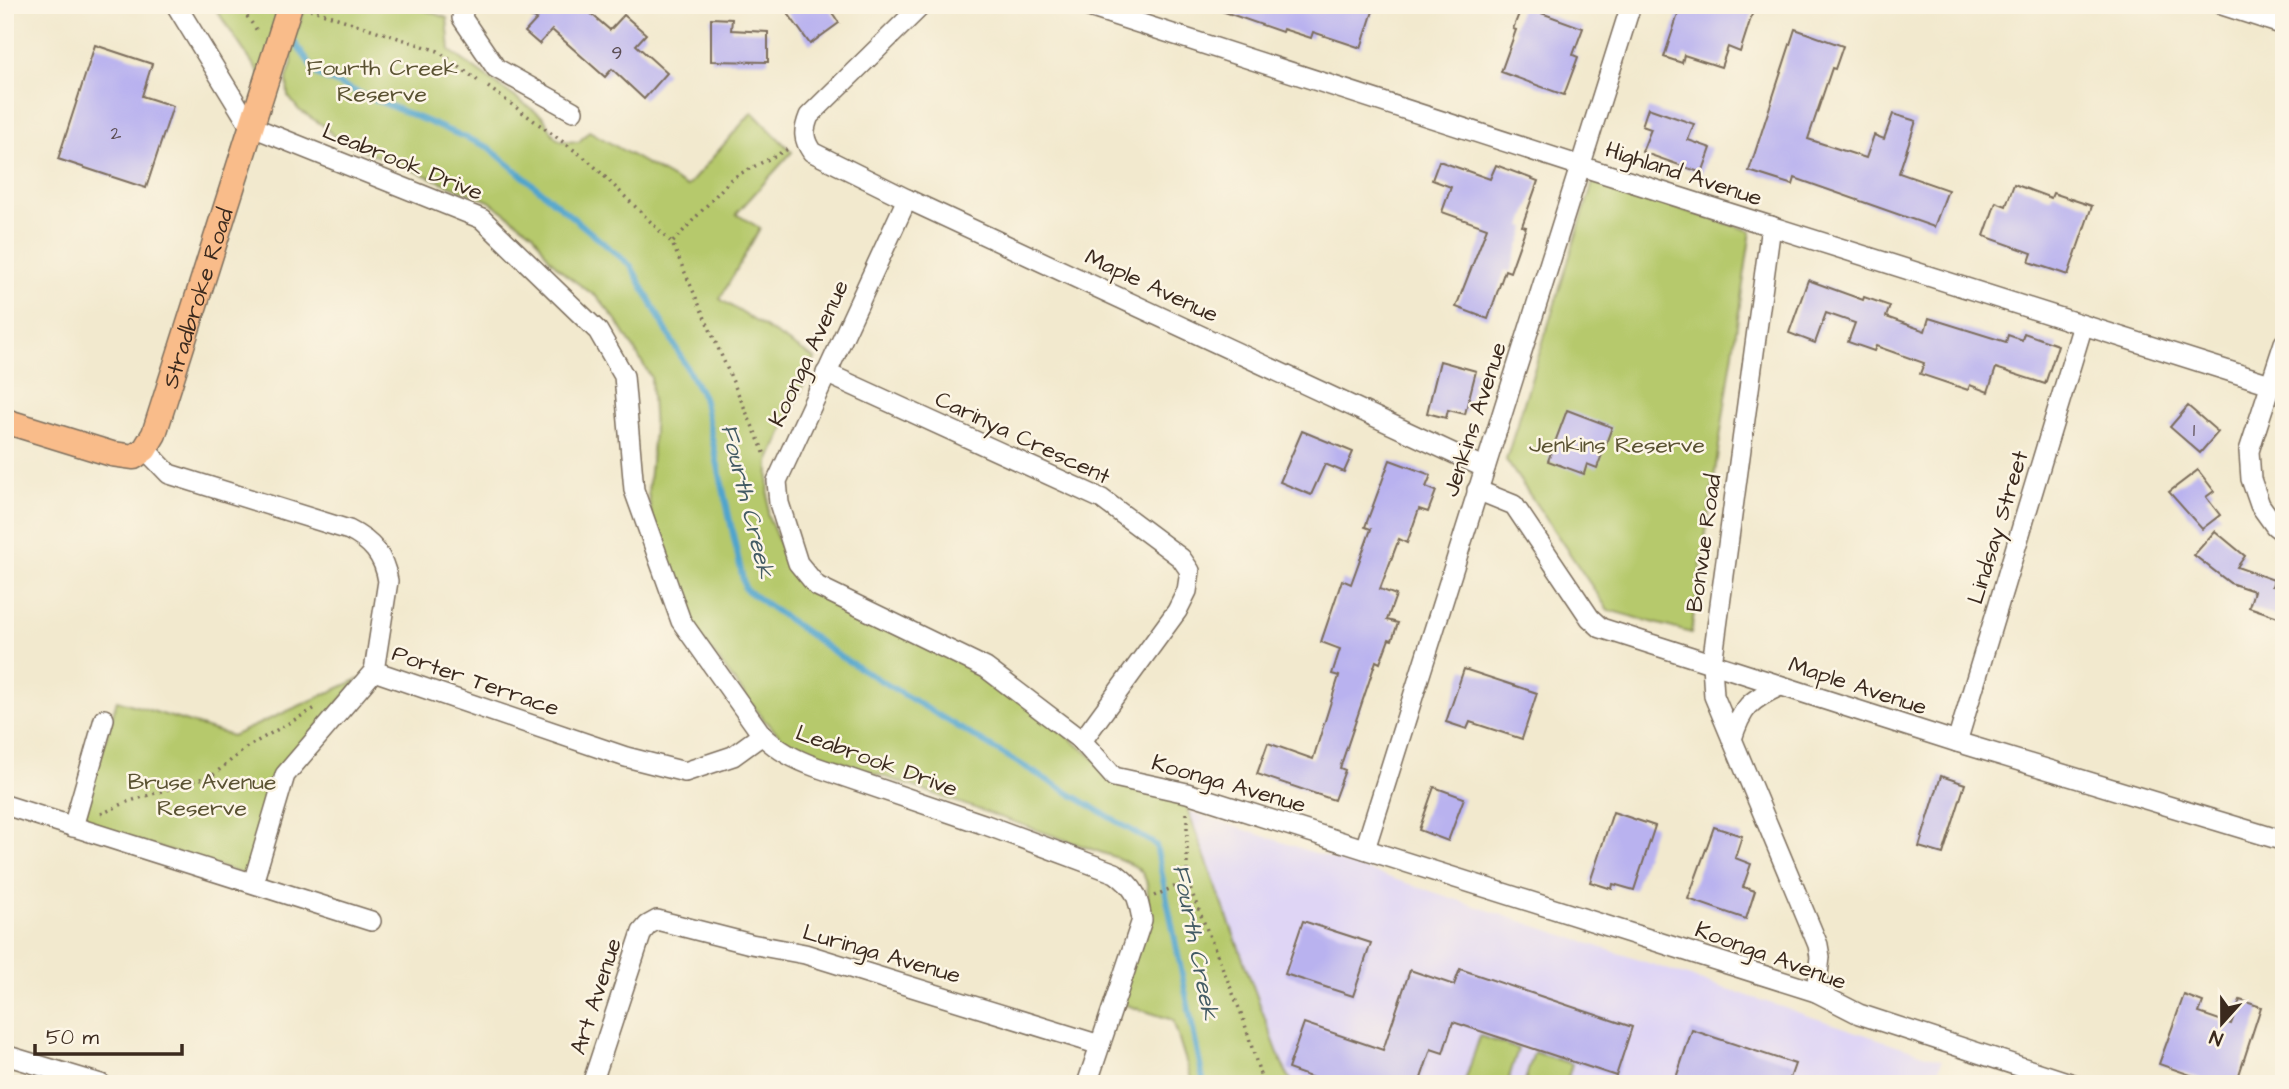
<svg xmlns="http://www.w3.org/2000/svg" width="2289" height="1089" font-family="'Architects Daughter',sans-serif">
<rect width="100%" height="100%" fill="#fcf5e5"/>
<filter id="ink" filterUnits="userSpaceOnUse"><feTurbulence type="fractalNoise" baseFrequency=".0143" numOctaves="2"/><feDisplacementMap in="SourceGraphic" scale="14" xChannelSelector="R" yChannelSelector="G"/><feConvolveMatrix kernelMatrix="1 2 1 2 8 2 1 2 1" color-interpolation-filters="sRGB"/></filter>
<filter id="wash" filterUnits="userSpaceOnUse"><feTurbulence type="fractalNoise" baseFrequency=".00686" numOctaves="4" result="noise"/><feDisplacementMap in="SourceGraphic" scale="28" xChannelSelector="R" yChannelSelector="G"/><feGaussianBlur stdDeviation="1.57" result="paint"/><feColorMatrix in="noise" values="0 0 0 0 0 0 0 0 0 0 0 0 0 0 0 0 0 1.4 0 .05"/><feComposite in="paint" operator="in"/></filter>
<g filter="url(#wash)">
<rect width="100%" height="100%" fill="#f2e9ce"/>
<polygon fill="#dfd5f5" points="1188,811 1942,1060 1934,1084 1293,1084 1282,1064"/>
<g fill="#b6c96c" stroke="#787a45" stroke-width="2">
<polygon points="213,5 284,5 263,79"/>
<path d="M306 5H411L447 18 450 51 543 117 555 137 561 141 579 142 589 131 687 187 752 112 792 152 736 214 760 228 720 299 815 359 769 462 768 516 791 571 809 592 986 668 1116 777 1187 793 1188 811 1282 1064 1293 1084H1193L1173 1020 1117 1002C1127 972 1159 904 1144 876 1139 866 1127 863 1117 858L800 747 785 741 765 721 686 618 653 526 648 492 654 432 651 377 617 321 598 298 565 274 549 258 533 233 489 201 337 140 324 126 299 110 288 96 287 78 292 63V45Z"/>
<polygon points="1593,182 1751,231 1691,633 1608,610 1506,460"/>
<polygon points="359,679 278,773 249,876 81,823 117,700 232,736"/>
<polygon points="1480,1036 1518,1049 1507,1084 1464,1084"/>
<polygon points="1534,1052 1572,1064 1566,1084 1524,1084"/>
</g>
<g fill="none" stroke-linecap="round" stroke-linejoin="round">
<g stroke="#50a4cc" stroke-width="6">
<polyline points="269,5 271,9"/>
<polyline points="288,33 319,76 488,147 631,266 703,397 745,589 841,657 1156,845 1204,1084"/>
</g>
</g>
<g id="blocks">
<g fill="#b9b2ef">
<polygon points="507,5 581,5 610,30 624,15 646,34 636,45 667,73 644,99 612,69 605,77 552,30 539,44 525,32 537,19 506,11"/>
<polygon points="782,5 827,5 839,23 810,44"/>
<polygon points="1213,5 1375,5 1361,48 1313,32 1311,38 1283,29 1282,32 1213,8"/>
<polygon points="1681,5 1755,5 1740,52 1728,47 1721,67 1684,55 1682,63 1664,57"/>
<polygon points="1522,6 1583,28 1573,55 1578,57 1564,95 1501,72 1516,30 1513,29"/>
<polygon points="711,18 732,19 731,30 768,32 768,62 711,61"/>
<polygon points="1795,29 1843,46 1835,69 1832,68 1808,139 1866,158 1874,135 1884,139 1893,114 1916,121 1899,173 1948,190 1934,227 1795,178 1793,185 1749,171"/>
<polygon points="95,45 152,64 142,96 173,106 146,188 58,159"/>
<polygon points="1648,108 1694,124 1688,140 1711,148 1702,173 1642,152 1651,129 1642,126"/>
<polygon points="1439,161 1490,179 1496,165 1538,181 1522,226 1526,227 1510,272 1505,270 1488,319 1456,307 1487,228 1442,212 1451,187 1432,180"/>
<polygon points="2014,184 2051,198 2053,193 2092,206 2068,275 2029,262 2032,253 1984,236 1996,202 2006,206"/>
<polygon points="1808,280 1863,300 1864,297 1890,306 1886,317 1925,331 1929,318 2006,342 2008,335 2022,340 2024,333 2058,345 2045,384 1996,368 1988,392 1970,385 1968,390 1920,374 1924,363 1876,346 1874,351 1848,342 1855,323 1826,313 1815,343 1789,333"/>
<polygon points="1440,361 1476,371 1465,414 1448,410 1446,418 1427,413"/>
<polygon points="2188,406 2218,432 2200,453 2170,427"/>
<polygon points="1567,410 1612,427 1597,468 1587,464 1584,474 1548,461"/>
<polygon points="1302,431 1353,452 1344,472 1325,464 1311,495 1280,482"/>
<polygon points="1390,460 1431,475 1426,487 1436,491 1428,512 1419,509 1407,543 1399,539 1380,589 1396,595 1387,620 1398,623 1392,640 1389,639 1380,663 1376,661 1340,768 1345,770 1334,800 1257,774 1268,743 1313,759 1339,676 1332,674 1340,649 1321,642 1342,580 1351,584 1371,529 1365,527"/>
<polygon points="2198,470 2214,491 2206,497 2220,515 2202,529 2169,492"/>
<polygon points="2215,531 2245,556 2237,567 2274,580 2272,586 2284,588 2284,619 2249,607 2254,591 2230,583 2194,555"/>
<polygon points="1464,669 1537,693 1522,739 1470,722 1467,729 1446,722"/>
<polygon points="1941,776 1965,784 1943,854 1919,847"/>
<polygon points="1434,787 1464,798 1448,841 1419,830"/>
<polygon points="1613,812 1655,826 1634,890 1613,884 1612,889 1590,882"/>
<polygon points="1714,827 1742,836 1735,858 1751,864 1743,887 1755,891 1746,919 1688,899"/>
<polygon points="1303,921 1371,943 1353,996 1285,974"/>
<polygon points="1460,969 1632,1027 1616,1076 1453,1022 1443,1053 1431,1049 1419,1084 1330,1084 1288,1069 1304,1023 1383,1050 1410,970 1454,985"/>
<polygon points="2184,995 2203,1002 2199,1013 2231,1024 2240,1000 2261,1007 2236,1084 2216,1084 2159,1064"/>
<polygon points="1692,1030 1795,1064 1788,1084 1674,1084"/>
</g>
</g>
</g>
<g filter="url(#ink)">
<use href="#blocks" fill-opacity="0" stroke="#7b6d5c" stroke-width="2"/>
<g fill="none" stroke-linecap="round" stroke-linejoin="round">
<defs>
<g id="minor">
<path d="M176 5 250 126 482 219 598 331 624 376 634 490 681 621 762 735C779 751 794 759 816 767L986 825 1115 873C1135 888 1138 895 1142 920L1087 1084"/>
<polyline points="464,5 462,18 496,68 573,111"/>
<path d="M922 5 809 116C803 131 803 139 812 152L907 199 1485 468"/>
<polyline points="1083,5 1593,170 2270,384"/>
<polyline points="2222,5 2284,25"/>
<polyline points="907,199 777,481 779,503 798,563 817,586 986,668 1082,741 1114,777 1187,793 1816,992 1859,1014 2073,1084"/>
<polyline points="1771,226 1712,664 1714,696 1818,945 1820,957 1816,992"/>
<polyline points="2284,343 2249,451 2251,479 2260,505 2275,526 2284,533"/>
<polyline points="826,373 1102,499 1181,558 1190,571 1187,591 1177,611 1082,741"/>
<path d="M145 449 169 474 349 530C371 541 384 555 388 581L374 671 626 757 685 772 733 756 762 735"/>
<polyline points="1477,490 1514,505 1590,618 1601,628 1957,742 2284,841"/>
<path d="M1732 739C1742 707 1750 700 1780 686"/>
<polyline points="1957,742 2083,325"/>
<polyline points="5,805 371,921"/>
<polyline points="73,827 104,719"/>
<polyline points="1365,849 1631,5"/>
<polyline points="253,883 285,775 374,671"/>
<polyline points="5,1055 101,1084"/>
<polyline points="592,1084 642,932 648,925 657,920 751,944 805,954 1100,1045"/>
</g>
<g id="major">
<path id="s1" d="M5 421 112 454 134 457 145 449 154 434 290 5"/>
</g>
</defs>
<use href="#minor" stroke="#7b6d5c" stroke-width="22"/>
<use href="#major" stroke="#7b6d5c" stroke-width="27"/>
<g stroke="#7b6d5c" stroke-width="3.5" stroke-dasharray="2 5" stroke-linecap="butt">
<polyline points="239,5 258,32"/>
<polyline points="310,9 438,51 481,83"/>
<polyline points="488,87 589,161 672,243 766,457"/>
<polyline points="673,242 732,178 790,148"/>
<polyline points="1187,813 1187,881 1243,1018 1263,1084"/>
<polyline points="101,814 127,802 213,775 247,747 317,707"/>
<polyline points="1154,896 1187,881"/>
</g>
<use href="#minor" stroke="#fff" stroke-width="19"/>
<use href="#major" stroke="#f9bc8a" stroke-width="24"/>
</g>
</g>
<g text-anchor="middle" stroke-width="5" stroke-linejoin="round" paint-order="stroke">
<g font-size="19" fill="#5a4c52">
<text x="617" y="59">9</text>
<text x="116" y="139">2</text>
<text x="2194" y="436">1</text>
</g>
<g font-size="23" fill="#5a5232" stroke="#fcf5e5">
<text x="382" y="75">Fourth Creek<tspan x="382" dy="26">Reserve</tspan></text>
<text x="1617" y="452">Jenkins Reserve</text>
<text x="202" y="789">Bruse Avenue<tspan x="202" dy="26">Reserve</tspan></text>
</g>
<g font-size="23" fill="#3b2a1e" stroke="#fcf5e5">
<text transform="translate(403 161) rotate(22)" y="8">Leabrook Drive</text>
<text transform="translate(1684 173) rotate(18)" y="8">Highland Avenue</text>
<text transform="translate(1152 285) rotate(25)" y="8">Maple Avenue</text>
<text dy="8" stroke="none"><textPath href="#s1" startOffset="308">Stradbroke Road</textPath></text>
<text transform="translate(808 353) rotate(-65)" y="8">Koonga Avenue</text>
<text transform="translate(1474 419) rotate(-72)" y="8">Jenkins Avenue</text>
<text transform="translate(1023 437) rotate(25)" y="8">Carinya Crescent</text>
<text transform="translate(1997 527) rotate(-73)" y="8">Lindsay Street</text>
<text transform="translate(1703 543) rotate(-82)" y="8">Bonvue Road</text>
<text transform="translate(476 680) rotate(19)" y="8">Porter Terrace</text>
<text transform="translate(1858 685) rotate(18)" y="8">Maple Avenue</text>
<text transform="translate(877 760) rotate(20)" y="8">Leabrook Drive</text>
<text transform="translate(1229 783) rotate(16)" y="8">Koonga Avenue</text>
<text transform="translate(882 953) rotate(16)" y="8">Luringa Avenue</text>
<text transform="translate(1771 955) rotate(20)" y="8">Koonga Avenue</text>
<text transform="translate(595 996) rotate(-72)" y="8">Art Avenue</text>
</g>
<g font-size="24" font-style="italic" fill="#435b64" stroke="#fcf5e5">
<text transform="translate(748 501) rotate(76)" y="8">Fourth Creek</text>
<text transform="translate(1196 942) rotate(79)" y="8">Fourth Creek</text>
</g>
</g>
<rect width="2289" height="1089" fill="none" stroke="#fcf5e5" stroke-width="28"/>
<g transform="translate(2222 1023) rotate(201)" stroke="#fcf5e5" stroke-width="5" paint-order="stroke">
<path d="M0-5L12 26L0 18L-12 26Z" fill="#3b2a1e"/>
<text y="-10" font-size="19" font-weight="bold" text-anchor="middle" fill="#3b2a1e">N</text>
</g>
<path d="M35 1044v10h147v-10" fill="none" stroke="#3b2a1e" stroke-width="3.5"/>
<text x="46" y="1044" font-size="21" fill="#3b2a1e" stroke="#fcf5e5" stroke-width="5" paint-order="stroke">50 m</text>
</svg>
